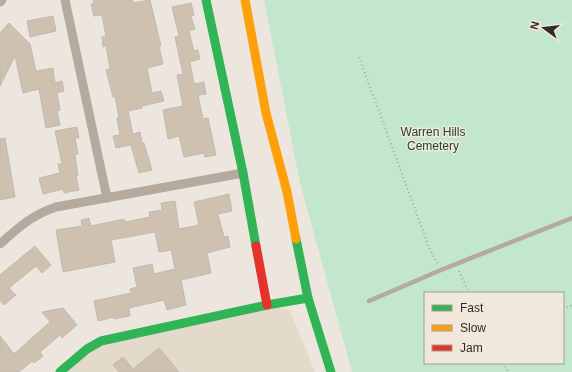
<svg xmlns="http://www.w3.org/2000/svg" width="572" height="372" font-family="Helvetica,sans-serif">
<rect width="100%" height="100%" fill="#ece6df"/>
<polygon fill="#e4dacc" points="264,305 290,310 315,372 67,372 94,346"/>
<path fill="#c2e7cd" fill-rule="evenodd" d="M264 0H572V372H352L300 183ZM425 293H563V363H425Z"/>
<g fill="#cec1b0" stroke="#bfbbb5">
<polygon points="93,0 132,0 133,3 150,0 161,46 159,46 163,64 147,68 152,93 161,91 164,101 142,106 142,108 128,111 133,134 140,132 142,143 144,143 152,170 139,173 131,145 116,148 113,136 120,135 117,118 119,117 115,97 113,97 106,70 110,69 106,46 103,47 102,37 106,37 102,15 94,16 91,4 94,4"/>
<polygon points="191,3 194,15 191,16 195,29 189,31 194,51 198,50 200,59 190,62 194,84 204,82 206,94 198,95 203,119 208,118 216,155 205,157 204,153 184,157 179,136 168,139 163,110 183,106 177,75 183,74 175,37 179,36 172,7"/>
<polygon points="53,16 56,31 30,37 27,21"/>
<polygon points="9,23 30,44 36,71 53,68 55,83 62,81 64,91 57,93 60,110 57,111 60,125 46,128 39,89 23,93 15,56 0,86 0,33"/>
<polygon points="77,127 79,138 75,138 78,154 75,155 78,176 76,176 79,190 64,193 63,189 43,194 39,178 60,173 58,164 62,164 55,131"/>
<polygon points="5,138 15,197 0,200 0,139"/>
<polygon points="229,194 232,211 218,214 224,237 228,236 230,247 207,253 211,273 181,280 186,305 167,310 164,300 129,308 130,316 114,319 114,317 98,321 94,301 131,293 130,289 137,287 133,268 152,264 154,274 175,269 171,250 159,252 155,232 111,240 115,262 63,272 56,230 82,226 81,220 89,218 91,226 124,219 125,222 150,217 149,212 162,210 161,203 175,201 179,229 199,225 194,202"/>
<polygon points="35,246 51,265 42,273 36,266 9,288 16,295 4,305 0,300 0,275"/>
<polygon points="63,308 77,325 62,338 60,335 40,352 43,356 34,363 32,361 19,372 0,372 0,336 14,354 50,322 42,312"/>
<polygon points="159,348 179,372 119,372 113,365 123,357 133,369"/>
</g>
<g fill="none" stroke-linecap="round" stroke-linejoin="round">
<g stroke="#ada49b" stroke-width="2" stroke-dasharray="1 3" stroke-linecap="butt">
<polyline points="359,57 430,250 438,264"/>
<polyline points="459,271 469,293"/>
<polyline points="563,309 572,305"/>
<polyline points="503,363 508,372"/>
</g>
<polyline stroke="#b6a99e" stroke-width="4.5" points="369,301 441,270 572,218"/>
<g stroke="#b6a99e" stroke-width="9">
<polyline points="65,0 107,198"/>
<polyline points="0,2 2,0"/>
<path d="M0 244C19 227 32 215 56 207L243 173"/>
</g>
<g stroke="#30b455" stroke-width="9">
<polyline points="206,0 243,173 256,246"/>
<polyline points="296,239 308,298 331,372"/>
<polyline points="60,372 87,349 101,341 267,305 308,298"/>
</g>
<polyline stroke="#ff9f0a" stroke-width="9" points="245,0 266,113 287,192 296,239"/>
<polyline stroke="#e5322d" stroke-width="9" points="256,246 267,305"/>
</g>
<g text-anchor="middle" stroke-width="3" stroke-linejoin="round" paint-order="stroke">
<g font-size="12" fill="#1e4431" stroke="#f1e7da">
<text x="433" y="136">Warren Hills<tspan x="433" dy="14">Cemetery</tspan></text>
</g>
</g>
<rect x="424" y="292" width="140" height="72" fill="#f1e7da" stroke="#a39c92"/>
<rect x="432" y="305" width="20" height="6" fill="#30b455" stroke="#a39c92"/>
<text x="460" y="312" font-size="12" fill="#2f2b26">Fast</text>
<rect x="432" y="325" width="20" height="6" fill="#ff9f0a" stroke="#a39c92"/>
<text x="460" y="332" font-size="12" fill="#2f2b26">Slow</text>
<rect x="432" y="345" width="20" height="6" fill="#e5322d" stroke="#a39c92"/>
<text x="460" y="352" font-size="12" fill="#2f2b26">Jam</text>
<g transform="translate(544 28) rotate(285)" stroke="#f1e7da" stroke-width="3" paint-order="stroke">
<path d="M0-3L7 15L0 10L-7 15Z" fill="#2f2b26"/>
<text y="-6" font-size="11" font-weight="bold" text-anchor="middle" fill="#2f2b26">N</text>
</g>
</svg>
